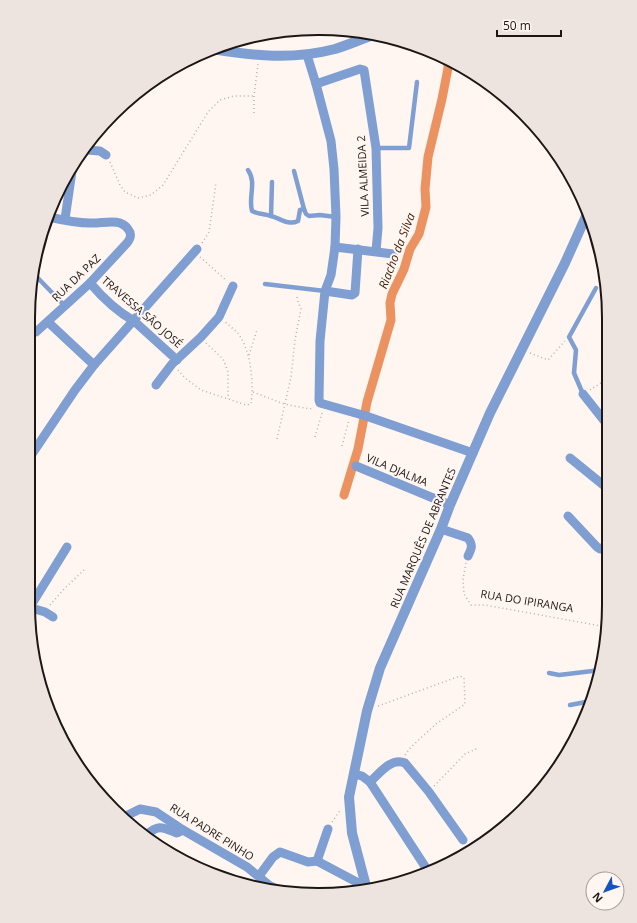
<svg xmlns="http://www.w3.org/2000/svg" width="637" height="923" font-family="'Open Sans',sans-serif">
<rect width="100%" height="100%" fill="#fff6f1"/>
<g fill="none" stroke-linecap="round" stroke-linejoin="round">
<polyline stroke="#ec9160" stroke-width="9" points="344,495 358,449 367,402 391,320 390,303 392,294 404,269 410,249 419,234 426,207 425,189 428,157 442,99 448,68 448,60"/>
<g stroke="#b8b0ac" stroke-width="1.5" stroke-dasharray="1 3" stroke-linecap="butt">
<polyline points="254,113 254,96 258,64"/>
<polyline points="110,162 120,185 125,192 138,198 151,195 163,185 208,112 220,100 234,96 254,96"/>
<polyline points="202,243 209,232 216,183"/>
<polyline points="200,257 227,281"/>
<polyline points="206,343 223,359 228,372 228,399"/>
<polyline points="530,353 548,360 565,341"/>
<polyline points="249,355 257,330"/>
<path d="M178 370 185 378 201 390 246 405 251 404C254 383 251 349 237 332 233 329 229 325 225 322"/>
<polyline points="590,390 605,380"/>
<polyline points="253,392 284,404 310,409 313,407"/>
<polyline points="315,437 322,413"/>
<polyline points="277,439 291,377 295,340 301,309 297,299 297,294"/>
<polyline points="342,446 349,420"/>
<polyline points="466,563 463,579 464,594 471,605 485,605 601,626"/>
<polyline points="50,605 63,590 86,568"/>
<polyline points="378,706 460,676 464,678 465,704 436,724 411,747 405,755"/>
<polyline points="434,786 465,754 478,748"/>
<polyline points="332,822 341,809"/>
</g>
<g stroke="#7f9ed2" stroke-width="4.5">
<polyline points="376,148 409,148 417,82"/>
<path d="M248 170C257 183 248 197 252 211 258 214 264 214 271 216 280 218 288 226 298 221L300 210 304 209 306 214 309 216 320 215 336 217"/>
<polyline points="294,171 304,209"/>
<polyline points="271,216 272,182"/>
<polyline points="33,273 65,306"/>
<polyline points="265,284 325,291"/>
<polyline points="583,394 574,373 576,350 569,337 596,288"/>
<polyline points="549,673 559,675 601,670"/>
<polyline points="570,705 591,701"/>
<polyline points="577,733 578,733"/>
</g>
<g stroke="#7f9ed2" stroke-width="9">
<polyline points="307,55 316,84 331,141 334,169 336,217 335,247 331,275 325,291 320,341 319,400 320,403 366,416 473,453"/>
<polyline points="316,84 360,69 364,70 376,148 378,228 376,251"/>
<polyline points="87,150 100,151 106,155"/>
<polyline points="65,219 72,171"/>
<polyline points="335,247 393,254"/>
<path d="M90 283C102 297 118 312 134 321L177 360"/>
<polyline points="325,291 352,295 355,293 358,249"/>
<polyline points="48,322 94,365"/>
<path d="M36 332 90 283 127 243C131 238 132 234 128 229 120 217 102 224 90 223 76 223 62 220 49 217"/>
<polyline points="156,385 172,364 201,337 219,317 233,286"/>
<polyline points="583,394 606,423"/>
<polyline points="30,457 75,390 94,365 197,249"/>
<polyline points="570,458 607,488"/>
<polyline points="356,466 450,505"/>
<polyline points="568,516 597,547 600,549 608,545"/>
<path d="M441 529 468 538C473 545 472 548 468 556"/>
<polyline points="28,607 45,612 53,617"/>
<polyline points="30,607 67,547"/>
<polyline points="605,650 604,639 606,632"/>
<polyline points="354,774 362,776 370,782 428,871"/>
<path d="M370 782C379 774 391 757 405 763L429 792 463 840"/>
<polyline points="122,818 140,809 156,812 183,830 247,867 270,886 284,892"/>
<path d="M146 835C159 824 162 827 177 833L183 830"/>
<polyline points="317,861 328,829"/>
<polyline points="259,876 273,857 280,852 308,862 317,861 366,887"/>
</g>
<g stroke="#7f9ed2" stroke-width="10">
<path d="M213 49C254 56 293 60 335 49 348 45 362 39 375 34"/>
<polyline points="367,890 352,833 349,797 367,711 380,668 441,529 450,505 490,413 565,263 587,214"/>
</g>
</g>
<g text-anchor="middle" stroke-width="4" stroke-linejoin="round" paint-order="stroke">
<g font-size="11" fill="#1c1715" stroke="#fff6f1">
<text transform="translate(363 176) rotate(-93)" y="4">VILA ALMEIDA 2</text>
<text transform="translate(76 278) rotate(-44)" y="4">RUA DA PAZ</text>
<text transform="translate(142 312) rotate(41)" y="4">TRAVESSA SÃO JOSÉ</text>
<text transform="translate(397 470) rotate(23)" y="4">VILA DJALMA</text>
<text transform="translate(423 538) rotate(-67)" y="4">RUA MARQUÊS DE ABRANTES</text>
<text transform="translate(527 601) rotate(9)" y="4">RUA DO IPIRANGA</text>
<text transform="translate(212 832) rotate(32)" y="4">RUA PADRE PINHO</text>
</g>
<g font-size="12" font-style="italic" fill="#46230e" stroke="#fff6f1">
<text transform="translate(397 251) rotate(-69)" y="4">Riacho da Silva</text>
</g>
</g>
<path d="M0 0H637V923H0ZM318 35H319A283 283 0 0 1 602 318V605A283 283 0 0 1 319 888H318A283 283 0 0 1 35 605V318A283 283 0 0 1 318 35Z" fill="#ede4df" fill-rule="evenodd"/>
<path fill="none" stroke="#1c1715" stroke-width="2" d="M318 35H319A283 283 0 0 1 602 318V605A283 283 0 0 1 319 888H318A283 283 0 0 1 35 605V318A283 283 0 0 1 318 35Z"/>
<g transform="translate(605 891) rotate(229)"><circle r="19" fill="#fff6f1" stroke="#a49d99"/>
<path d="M0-3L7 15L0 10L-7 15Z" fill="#1553be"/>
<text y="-6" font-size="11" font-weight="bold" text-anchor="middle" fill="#1c1715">N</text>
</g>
<path d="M497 30v6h64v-6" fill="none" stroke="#1c1715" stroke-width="2"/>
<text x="503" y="30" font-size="12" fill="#1c1715" stroke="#fff6f1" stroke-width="3" paint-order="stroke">50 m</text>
</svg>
